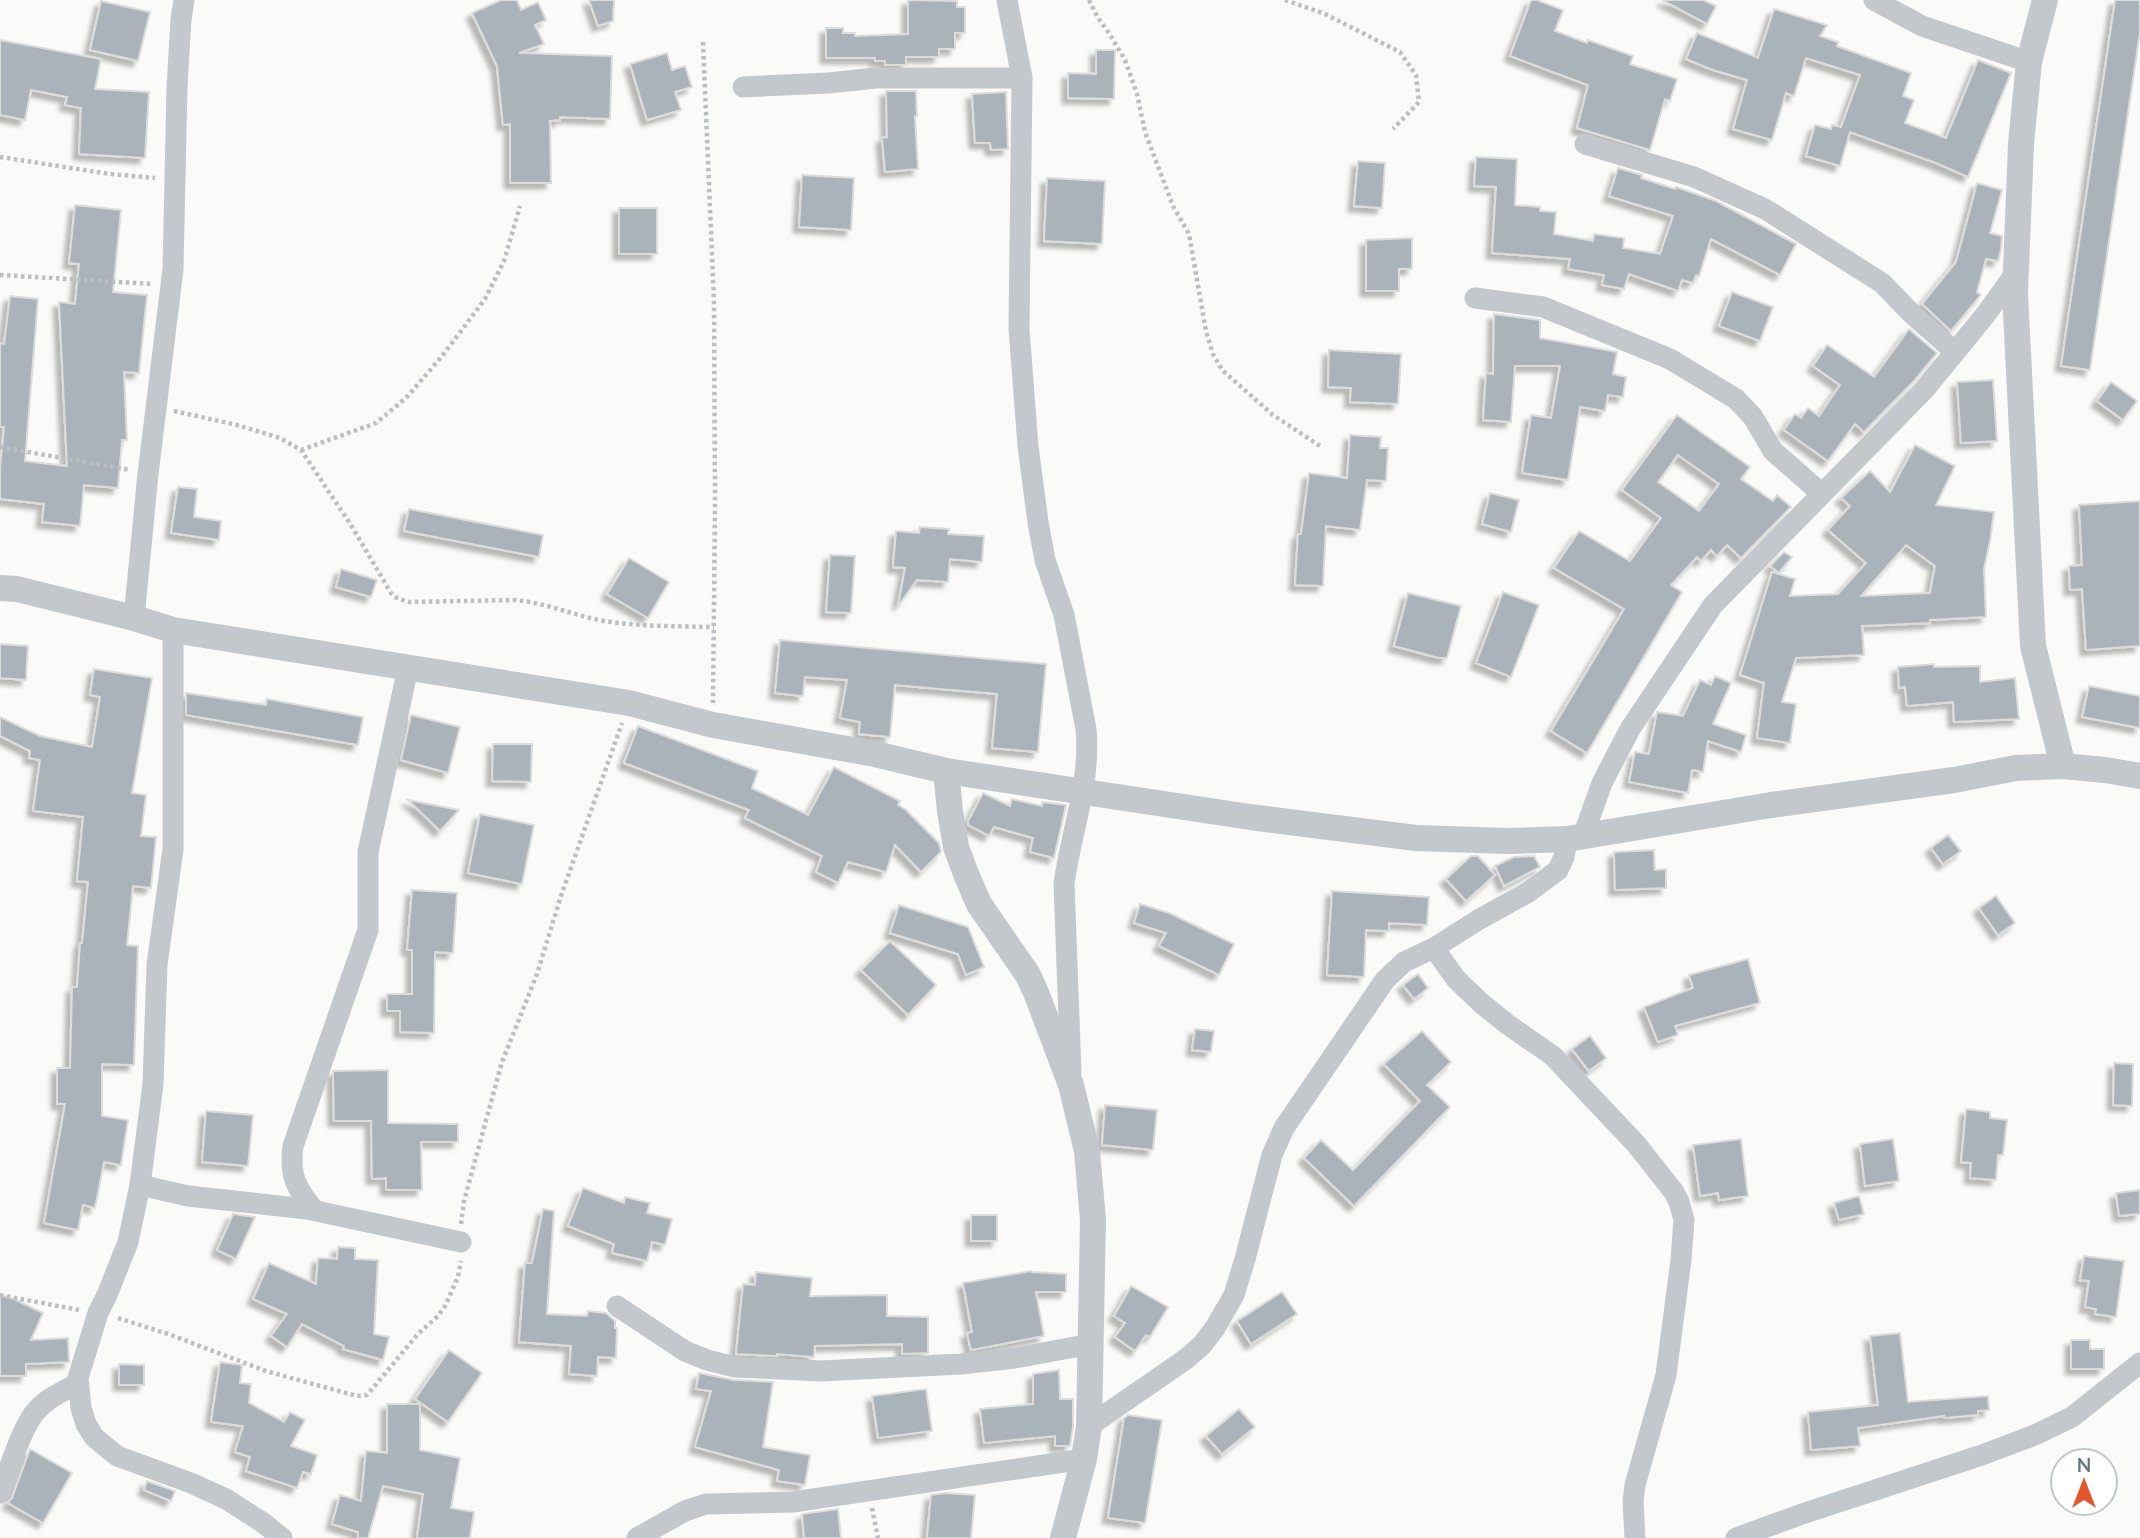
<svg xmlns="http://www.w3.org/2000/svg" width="2140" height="1538" font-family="Lato,sans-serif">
<defs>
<filter id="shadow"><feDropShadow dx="-5.5" dy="5.5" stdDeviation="2" flood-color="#0004"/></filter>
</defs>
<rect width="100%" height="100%" fill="#fafaf8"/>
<g fill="#aab3b9" stroke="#dcdcda" stroke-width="2" fill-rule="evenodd" filter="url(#shadow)">
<polygon points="501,0 517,0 521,10 538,2 546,20 535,25 544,44 519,53 612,56 610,119 560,117 560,120 550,121 551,183 510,183 510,124 503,125 497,66 472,13"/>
<polygon points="589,0 614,0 613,21 598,26"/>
<polygon points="908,0 957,1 957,7 965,7 965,33 955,33 955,49 939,49 939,57 906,57 906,65 885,65 885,61 875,61 875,58 826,58 826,28 843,28 843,33 855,33 855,36 908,34"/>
<polygon points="1531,0 1537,0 1563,10 1555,31 1587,43 1588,40 1633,56 1630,64 1677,79 1670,101 1665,99 1650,150 1577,128 1588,85 1510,56"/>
<polygon points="1662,0 1703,0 1716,6 1707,24"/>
<polygon points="2115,0 2140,0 2140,32 2090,370 2061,366"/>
<polygon points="101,1 150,12 138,61 90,50"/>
<polygon points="1774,9 1827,25 1820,36 1838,42 1837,46 1911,73 1903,96 1914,100 1905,123 1946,138 1978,60 2011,73 1968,177 1936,163 1850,132 1840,166 1806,156 1815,125 1831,129 1832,125 1841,127 1860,75 1806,58 1794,96 1786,93 1772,140 1733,129 1747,80 1713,70 1686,59 1697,33 1758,58"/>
<polygon points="0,40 101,59 95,89 149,92 145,158 79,154 81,108 65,105 67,97 31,90 25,120 0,115"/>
<polygon points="1096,50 1115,50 1114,99 1068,98 1068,73 1096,74"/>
<polygon points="667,53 672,70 685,66 692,87 675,92 681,110 647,120 630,64"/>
<polygon points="886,91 916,91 917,116 915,116 918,169 885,172 882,138 887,137"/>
<polygon points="1006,92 1008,149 991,150 990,143 975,143 972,94"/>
<polygon points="1476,157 1517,159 1515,205 1540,207 1540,211 1556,212 1554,234 1593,241 1594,234 1624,238 1623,248 1660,254 1673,216 1609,196 1618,168 1642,175 1641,178 1675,189 1676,187 1716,201 1796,244 1780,275 1711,239 1699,276 1696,275 1693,283 1682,280 1678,291 1629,274 1624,289 1602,285 1604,275 1568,269 1570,259 1492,253 1496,187 1474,186"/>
<polygon points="1358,161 1385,163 1382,208 1354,206"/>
<polygon points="802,175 854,178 851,230 799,227"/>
<polygon points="1047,178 1105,181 1102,244 1044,241"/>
<polygon points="1977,183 2002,190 1990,233 2002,236 2001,249 1998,261 1986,259 1977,292 1981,295 1951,331 1922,304 1956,262"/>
<polygon points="75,205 121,210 113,292 147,295 139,373 124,372 127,440 122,440 118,488 84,485 80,526 42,522 44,504 0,499 0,468 4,427 0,427 0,343 4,344 10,296 38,299 25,461 67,466 59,302 75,304 79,264 69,263"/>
<rect x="619" y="208" width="38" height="46"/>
<polygon points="1412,238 1412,269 1399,269 1399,291 1366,291 1366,240"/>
<polygon points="1732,292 1773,307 1760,341 1719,326"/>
<polygon points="1494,314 1540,320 1540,338 1617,352 1613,374 1626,377 1623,397 1608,395 1605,411 1580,407 1568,480 1522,473 1531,415 1551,418 1560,366 1515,366 1511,422 1483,420 1486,373 1493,374"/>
<polygon points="1909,329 1937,353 1914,381 1864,432 1855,424 1828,461 1784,430 1795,414 1801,418 1808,408 1819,416 1840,385 1813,366 1827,345 1874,377"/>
<polygon points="1329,350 1401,354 1398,404 1350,402 1351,388 1328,387"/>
<polygon points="1993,380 1997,441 1961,443 1957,382"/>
<polygon points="2111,382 2137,401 2123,420 2097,401"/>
<path d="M1677 415 1750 467 1741 479 1773 501 1777 495 1791 507 1741 558 1727 545 1717 556 1711 550 1701 561 1697 557 1671 585 1682 592 1587 753 1551 731 1624 609 1554 568 1579 531 1630 561 1661 518 1622 490ZM1678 455 1719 484 1699 511 1658 482Z"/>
<polygon points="1350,435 1381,437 1380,448 1388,448 1386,481 1367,480 1360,530 1326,526 1323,586 1295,585 1298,534 1301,534 1309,473 1347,478"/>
<path d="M1915 445 1955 466 1936 505 1994 512 1990 541 1984 569 1986 617 1930 620V623L1862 626 1864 655 1796 658 1782 702 1796 704 1790 743 1757 738 1764 683 1740 675 1772 572 1795 579 1790 596 1838 594 1866 563 1828 530 1850 506 1841 498 1870 471 1890 492ZM1906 545 1935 566 1930 593 1861 596Z"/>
<polygon points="178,487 197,489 194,517 221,521 219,540 171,533"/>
<polygon points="1490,493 1519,500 1511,532 1482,524"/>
<polygon points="2140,501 2140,646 2086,650 2082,589 2070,590 2069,566 2082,565 2079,505"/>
<polygon points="409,509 543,535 539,557 404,531"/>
<polygon points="920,527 949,529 948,534 984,536 982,562 950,559 948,582 917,580 898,606 905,568 893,567 896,531 919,533"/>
<polygon points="1784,552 1792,557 1779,573 1770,566"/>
<polygon points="830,555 855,556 851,613 826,612"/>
<polygon points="629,558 669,582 648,618 607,594"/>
<polygon points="341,569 377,580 371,597 336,587"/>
<polygon points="1503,592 1539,605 1511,677 1476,663"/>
<polygon points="1408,593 1461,606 1447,658 1439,658 1394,646"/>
<polygon points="780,640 1046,664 1038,752 992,748 997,694 895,685 890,737 859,734 860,722 840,718 847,680 805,677 803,696 775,693"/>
<polygon points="0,644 28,646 26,680 0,678"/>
<polygon points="1934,664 1934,667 1980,666 1980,682 2015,678 2019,719 1954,722 1953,702 1907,706 1905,687 1899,688 1898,667"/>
<polygon points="94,669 152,678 132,793 146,795 141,836 156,837 151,888 133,886 127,945 138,946 134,1065 102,1064 102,1116 128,1120 121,1165 104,1162 95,1208 83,1205 78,1230 44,1223 65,1104 57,1104 57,1068 70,1068 72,987 77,987 80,943 82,943 88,882 77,881 83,817 33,811 40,760 29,758 30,751 0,736 0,717 40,736 92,747 100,697 90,695"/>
<polygon points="1715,676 1731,683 1713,724 1746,735 1741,752 1708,741 1703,772 1692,770 1688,793 1629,782 1635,752 1649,754 1657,712 1683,716 1700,680 1711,685"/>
<polygon points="2089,686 2140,696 2140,728 2082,717"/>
<polygon points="186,693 266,705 267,699 363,717 358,745 186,715"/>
<polygon points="411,715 460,727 448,773 401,760"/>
<polygon points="638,726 758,771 752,788 808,815 834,767 900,801 898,805 906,810 939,843 941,852 921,872 895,845 886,872 848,862 838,883 816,872 822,856 745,818 749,810 624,763"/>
<polygon points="493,744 532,744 531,782 492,781"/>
<polygon points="983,793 1010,806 1012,799 1042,806 1042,802 1066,805 1054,858 1030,852 1033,838 994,827 989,836 968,825 968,821"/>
<polygon points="408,800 459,810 440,831"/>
<polygon points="480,814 534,825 522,884 468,873"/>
<polygon points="1948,835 1961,851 1943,864 1931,848"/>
<polygon points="1654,850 1655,870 1666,869 1666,888 1615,890 1614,852"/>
<polygon points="1471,856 1478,856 1495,875 1466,901 1446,879"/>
<polygon points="1534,856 1540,867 1504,886 1495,866 1514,857"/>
<polygon points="412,890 457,893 453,953 435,952 434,1033 400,1032 400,1011 387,1011 387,994 412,994 412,950 407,950"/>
<polygon points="1332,891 1429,897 1427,925 1389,923 1389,931 1366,930 1364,977 1327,975"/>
<polygon points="1996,896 2015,923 1998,935 1979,908"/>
<polygon points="1140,904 1169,913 1234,944 1219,975 1159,946 1166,933 1134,923"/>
<polygon points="899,905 968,927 984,967 966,975 958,954 890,933"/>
<polygon points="890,941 936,985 908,1015 861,970"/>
<polygon points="1748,959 1760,1003 1675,1026 1678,1035 1658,1042 1644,1007 1693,988 1689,975"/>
<polygon points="1418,974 1428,988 1414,999 1403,985"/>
<polygon points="1195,1029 1214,1031 1211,1052 1192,1050"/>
<polygon points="1422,1031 1451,1062 1427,1085 1450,1107 1354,1206 1304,1158 1321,1140 1353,1170 1420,1101 1384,1064"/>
<polygon points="1590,1036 1606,1058 1589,1071 1572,1049"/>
<polygon points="2114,1063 2133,1064 2132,1106 2113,1105"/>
<polygon points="388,1070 388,1123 458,1124 458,1142 421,1142 422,1190 386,1190 386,1178 372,1179 371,1121 334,1121 333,1071"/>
<polygon points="1105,1105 1157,1110 1153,1150 1102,1145"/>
<polygon points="1966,1109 1990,1112 1990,1118 2007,1120 2003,1155 1998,1155 1996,1180 1970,1178 1971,1163 1961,1162"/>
<polygon points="206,1111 253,1115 248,1166 202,1162"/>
<polygon points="1741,1139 1748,1196 1719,1200 1718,1193 1700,1196 1693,1145"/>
<polygon points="1893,1139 1899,1181 1865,1186 1860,1144"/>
<polygon points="583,1188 624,1203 625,1197 650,1203 647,1213 672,1219 665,1245 652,1242 647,1261 612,1253 614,1244 568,1226"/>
<polygon points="2140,1190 2140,1214 2119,1216 2116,1193"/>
<polygon points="1859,1196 1864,1214 1839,1220 1834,1203"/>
<polygon points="543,1209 554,1211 547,1314 587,1316 588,1311 606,1313 615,1321 615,1328 617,1328 616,1358 598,1357 597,1376 569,1374 571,1346 519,1342 525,1263 532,1263"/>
<polygon points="233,1214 255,1217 236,1259 217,1250"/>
<rect x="971" y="1215" width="26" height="26"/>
<polygon points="338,1247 355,1248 355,1259 378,1260 374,1334 389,1337 383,1360 343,1349 344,1346 302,1324 287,1347 271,1336 287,1314 253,1299 269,1263 316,1284 318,1258 337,1259"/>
<polygon points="2084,1256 2124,1261 2116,1317 2095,1314 2096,1309 2085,1307 2089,1281 2080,1280"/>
<polygon points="1031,1271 1032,1272 1066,1274 1066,1292 1036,1292 1044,1336 971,1350 967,1333 972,1332 963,1283"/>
<polygon points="756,1272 812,1278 810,1296 887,1295 887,1316 928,1317 928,1353 902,1354 902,1344 815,1346 814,1357 777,1354 777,1356 736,1354 743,1284 755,1285"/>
<polygon points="1131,1286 1168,1307 1150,1337 1146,1335 1135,1351 1115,1337 1125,1323 1114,1316"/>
<polygon points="1282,1292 1297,1314 1251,1344 1237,1321"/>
<polygon points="0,1295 14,1299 43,1313 31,1340 68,1338 69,1362 26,1364 26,1376 0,1376"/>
<polygon points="1900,1333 1908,1402 1988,1396 1989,1410 1978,1411 1978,1415 1944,1418 1944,1416 1858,1428 1860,1446 1811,1450 1808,1412 1878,1405 1870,1336"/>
<polygon points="2071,1340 2090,1340 2090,1349 2104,1349 2104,1369 2071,1369"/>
<polygon points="449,1350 482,1373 448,1422 415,1399"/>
<polygon points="220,1362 242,1365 240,1383 251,1384 249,1403 284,1422 290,1412 305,1420 291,1446 317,1455 311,1474 303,1472 297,1488 246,1471 250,1457 235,1452 243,1426 211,1422"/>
<polygon points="119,1364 144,1365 144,1385 119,1385"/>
<polygon points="1059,1370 1060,1399 1073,1399 1073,1427 1070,1446 1055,1446 1055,1436 984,1443 980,1409 1033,1404 1033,1374"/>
<polygon points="699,1373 734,1380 773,1382 763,1447 810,1455 805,1485 777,1481 779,1470 695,1447 711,1391 696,1389"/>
<polygon points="926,1389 932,1431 878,1438 872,1396"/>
<polygon points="387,1404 420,1404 420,1450 460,1458 451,1508 474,1512 470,1538 417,1538 423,1494 383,1486 368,1538 358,1538 358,1532 332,1524 340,1495 361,1501 366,1451 387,1453"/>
<polygon points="1239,1409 1255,1427 1222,1454 1206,1436"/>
<polygon points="1128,1415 1162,1420 1145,1523 1108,1518 1124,1418"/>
<polygon points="30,1449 72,1473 43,1523 8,1503 12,1498"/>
<polygon points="147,1481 175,1491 171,1501 144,1490"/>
<polygon points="945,1493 975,1495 971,1538 927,1538 931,1495"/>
<polygon points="838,1509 841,1538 804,1538 802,1514"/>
</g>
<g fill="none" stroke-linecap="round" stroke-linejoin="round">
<g stroke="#bbbfc2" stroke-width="4.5" stroke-dasharray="3.5 3.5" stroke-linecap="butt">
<polyline points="1089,0 1098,18 1109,33 1125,60 1137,94 1145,132 1173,206 1189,234 1206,331 1213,354 1222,370 1273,415 1323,448"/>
<polyline points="1285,0 1325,14 1400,52 1416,75 1419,102 1393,129"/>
<polyline points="703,42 714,303 715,504 713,703"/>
<polyline points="0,157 110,174 155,178"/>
<polyline points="0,275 153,284"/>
<path d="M174 411 237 425 280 438 301 450 351 525 391 593 397 598 409 602 513 600C543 602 570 614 599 620 637 627 676 626 714 627"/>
<polyline points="0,447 130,470"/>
<polyline points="301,450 376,423 406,398 443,355 485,299 504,261 520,206"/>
<polyline points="461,1224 464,1201 502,1062 537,974 561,896 622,723"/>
<polyline points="0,1295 79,1310"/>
<polyline points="118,1318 168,1334 266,1371 357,1396 367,1395 418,1334 438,1316 445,1306 458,1277 461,1261"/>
<polyline points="872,1508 878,1538"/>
</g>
<g stroke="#c3c8cc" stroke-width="21">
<path d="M1007 0 1022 78 1019 329 1028 446 1038 522 1045 560 1064 615 1086 729C1091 783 1071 831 1064 884L1071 1072"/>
<polyline points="1874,0 1922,26 2029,62"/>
<polyline points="743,87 828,83 876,78 1022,78"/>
<polyline points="1585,144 1694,177 1765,209 1882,283 1911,313 1955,352"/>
<polyline points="1475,298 1543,307 1670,359 1736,399 1753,417 1773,451 1822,494"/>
<polyline points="134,618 148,474 173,269 177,87 181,19 184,0"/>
<polyline points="173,630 173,849 157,965 153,1084 140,1185 128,1242 107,1295 98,1313 78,1378 81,1408 86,1424 94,1437 117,1456 191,1483 226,1499 262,1522 282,1538"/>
<polyline points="1583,836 1602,783 1630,729 1713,605 1924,390 1986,314 2017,271"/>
<polyline points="1434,948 1456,979 1481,1003 1507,1024 1553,1056 1636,1144 1674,1192 1679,1202 1684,1220 1681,1260 1666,1375 1635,1485 1633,1501 1635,1538"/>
<polyline points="140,1185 188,1196 307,1209 461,1242"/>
<path d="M314 1210C296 1188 289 1175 293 1146L368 930V852L408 668"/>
<polyline points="617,1306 685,1351 707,1360 735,1367 821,1371 961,1364 1015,1358 1091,1344"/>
<polyline points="1089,1426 1186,1359 1202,1345 1215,1328 1234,1295 1245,1259 1272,1155 1284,1128 1385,980 1404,962 1434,948 1478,920 1527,893 1558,870 1564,857 1567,839"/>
<path d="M0 1493C9 1471 21 1428 36 1411 47 1398 64 1391 78 1383"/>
<polyline points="637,1538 685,1511 706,1504 793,1502 1084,1459"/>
<polyline points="1736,1538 1802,1514 1982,1455 2037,1434 2072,1417 2140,1363"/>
</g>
<g stroke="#c3c8cc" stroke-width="26">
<polyline points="2045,0 2029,62 2021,144 2015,293 2033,646 2063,766"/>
<polyline points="0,588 17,589 134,618 173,630 629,703 713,725 875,754 946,771 1250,817 1416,838 1508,841 1567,839 1771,805 1954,780 2016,768 2063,766 2105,770 2140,776"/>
<polyline points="946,771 950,811 956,847 966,874 979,904 1028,975 1037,995 1071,1085 1087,1151 1093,1220 1089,1426 1084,1459 1063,1538"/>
</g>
</g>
<g transform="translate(2084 1482)"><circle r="33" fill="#ffffff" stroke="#c1c8cd" stroke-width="2"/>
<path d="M0-5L12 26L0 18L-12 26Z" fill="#e4572e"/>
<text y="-10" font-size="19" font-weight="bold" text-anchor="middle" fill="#657683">N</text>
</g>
</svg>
